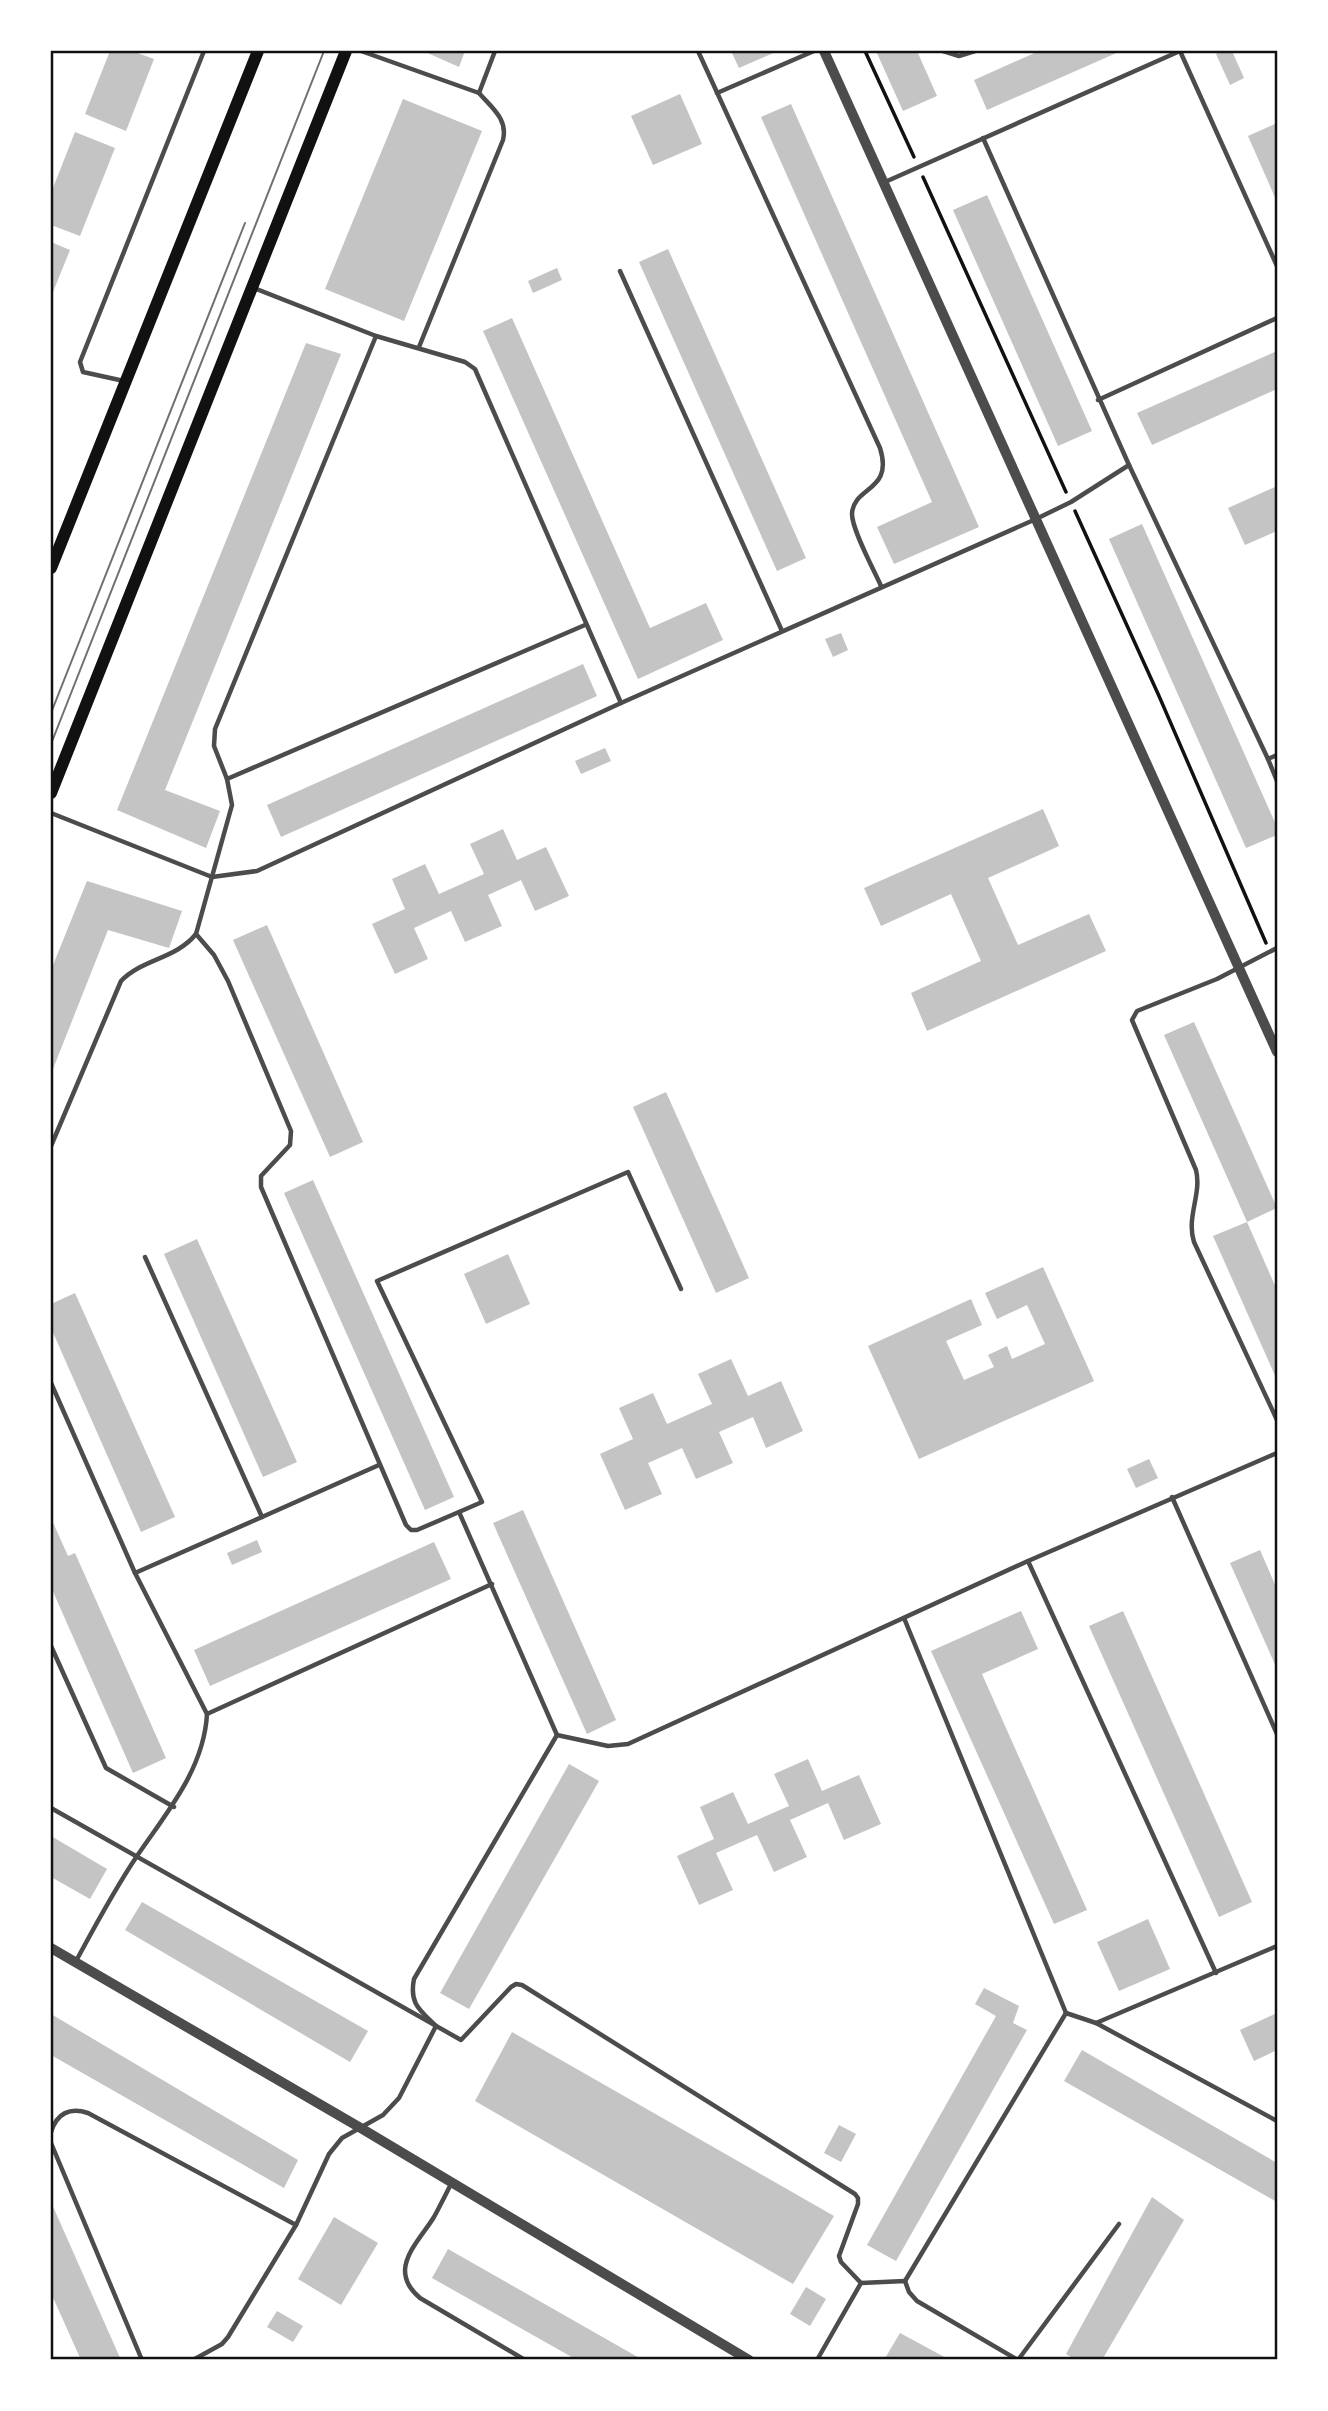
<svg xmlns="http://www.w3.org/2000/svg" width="1328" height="2411" font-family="'Work Sans',sans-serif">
<rect width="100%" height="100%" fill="#fff"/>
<g fill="#c4c4c4">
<polygon points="110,51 132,51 154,59 126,131 85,114"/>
<polygon points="423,51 465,51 459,67"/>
<polygon points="731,51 778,51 739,68"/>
<polygon points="876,51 917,51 937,96 903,111"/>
<polygon points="1039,51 1121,51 987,110 974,80"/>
<polygon points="1222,51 1232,51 1244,78 1230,85 1216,54"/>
<polygon points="680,94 702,144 653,165 631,116"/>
<polygon points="403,99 482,131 404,321 325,289"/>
<polygon points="791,104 979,527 894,564 877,527 932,502 761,117"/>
<polygon points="1277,123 1277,202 1248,136"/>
<polygon points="75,132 115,148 80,236 51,225 51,193"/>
<polygon points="987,195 1092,431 1058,446 953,210"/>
<polygon points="51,242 70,250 51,297"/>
<polygon points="668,249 806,558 777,571 639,262"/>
<polygon points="557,268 562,280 533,293 528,281"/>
<polygon points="512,318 650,628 706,603 723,640 638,679 483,331"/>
<polygon points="306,343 341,354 165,790 220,811 206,848 117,810"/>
<polygon points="1277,351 1277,389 1152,445 1137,413"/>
<polygon points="1277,486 1277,531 1245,545 1228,508"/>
<polygon points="1142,524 1277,827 1277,835 1246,848 1109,539"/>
<polygon points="841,633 848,650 833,657 825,639"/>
<polygon points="583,664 597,696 281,837 267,805"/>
<polygon points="605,748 611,761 581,774 575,761"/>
<polygon points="1043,809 1059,846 988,878 1018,945 1089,914 1106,951 927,1031 911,993 981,961 951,894 881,926 864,888"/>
<polygon points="503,829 517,860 546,847 569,896 535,911 521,880 488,895 502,926 465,942 451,911 414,928 428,959 395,974 372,924 405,909 392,879 425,864 439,894 484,874 470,844"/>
<polygon points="87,881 182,911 169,948 108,930 51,1074 51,970"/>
<polygon points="267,925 363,1142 330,1157 233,940"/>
<polygon points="1194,1022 1277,1208 1247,1222 1164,1035"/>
<polygon points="666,1092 749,1278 716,1293 633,1107"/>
<polygon points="313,1180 454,1497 425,1510 284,1193"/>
<polygon points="1247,1222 1277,1290 1277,1380 1213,1236"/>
<polygon points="197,1239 297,1462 263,1477 164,1254"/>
<polygon points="508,1254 530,1304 486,1324 464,1274"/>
<polygon points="1043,1267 1094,1381 919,1459 868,1346 971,1299 982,1325 946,1341 964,1380 994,1367 988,1355 1007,1346 1012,1359 1045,1344 1027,1305 997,1319 985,1293"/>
<polygon points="75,1293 175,1517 141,1532 51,1328 51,1304"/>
<polygon points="731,1359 748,1396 781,1381 803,1431 766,1448 753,1417 719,1432 733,1463 696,1479 682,1448 648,1463 662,1494 625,1510 600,1454 633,1439 619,1408 653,1393 667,1424 712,1404 698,1374"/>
<polygon points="1149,1459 1158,1478 1136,1488 1127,1469"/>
<polygon points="523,1510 616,1720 587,1734 493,1523"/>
<polygon points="51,1518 68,1556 75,1553 166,1758 133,1773 51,1587"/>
<polygon points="257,1540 262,1552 232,1565 227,1553"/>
<polygon points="434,1542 451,1579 210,1686 194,1650"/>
<polygon points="1260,1550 1277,1589 1277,1669 1230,1563"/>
<polygon points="1021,1611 1038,1649 982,1674 1087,1910 1054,1924 931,1651"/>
<polygon points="1123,1611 1252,1902 1219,1917 1089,1626"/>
<polygon points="808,1759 822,1791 859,1775 881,1824 844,1840 828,1803 790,1820 807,1857 774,1872 757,1835 716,1853 733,1890 699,1905 677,1856 714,1839 700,1807 733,1792 748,1824 789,1806 774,1774"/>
<polygon points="569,1764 599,1781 469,2009 440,1993"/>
<polygon points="51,1836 107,1869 90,1899 51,1877"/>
<polygon points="142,1902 368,2031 350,2062 125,1930"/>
<polygon points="1148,1919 1170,1969 1119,1991 1097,1942"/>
<polygon points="984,1988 1019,2006 1013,2023 1027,2030 896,2261 867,2245 996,2016 975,2004"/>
<polygon points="1277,2013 1277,2050 1254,2061 1240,2030"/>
<polygon points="51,2014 298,2160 284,2188 51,2055"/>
<polygon points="512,2032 834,2216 793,2284 475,2101"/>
<polygon points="1082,2050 1277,2163 1277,2202 1064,2081"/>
<polygon points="839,2125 856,2134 841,2162 824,2153"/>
<polygon points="1152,2197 1184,2220 1102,2360 1076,2360 1066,2354"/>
<polygon points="51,2202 121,2360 81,2360 51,2293"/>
<polygon points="334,2217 378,2243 341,2305 298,2279"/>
<polygon points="448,2249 643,2360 577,2360 432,2278"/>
<polygon points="806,2287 826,2299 810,2326 790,2314"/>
<polygon points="277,2311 303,2326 293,2342 267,2327"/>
<polygon points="900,2333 950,2360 884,2360"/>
</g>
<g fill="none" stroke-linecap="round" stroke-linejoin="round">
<g stroke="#111" stroke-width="3.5">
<polyline points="865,51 914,157"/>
<polyline points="923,177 1066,492"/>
<polyline points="1075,511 1159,696 1266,943"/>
</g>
<g stroke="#4c4c4c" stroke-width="4.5">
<polyline points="361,51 479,93 495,51"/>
<path d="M698 51 880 448C894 492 853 486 852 514 852 530 874 570 881 586"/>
<polyline points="943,51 959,56 975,51"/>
<polyline points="1180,51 1277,266"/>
<polyline points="717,93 814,51"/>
<polyline points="885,182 1180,51"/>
<polyline points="620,271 782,631"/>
<polyline points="254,288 376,336 465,362 475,369 621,703"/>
<path d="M419 347 503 140C508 119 492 108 479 93"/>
<polyline points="124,381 83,372 80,362 204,51"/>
<polyline points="1098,400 1277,318"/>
<polyline points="1129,465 1268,759 1277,755"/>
<polyline points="1268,759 1277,781"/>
<polyline points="227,779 585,625"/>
<polyline points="51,813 212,877 257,871 621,703 1036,519 1071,502 1129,465 983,138"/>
<polyline points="196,934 214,955 228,981 291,1131 290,1145 261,1176 261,1187 406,1525 411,1530 417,1530 459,1512"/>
<path d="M1277 948 1217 979 1137 1011 1132 1020 1196 1170C1202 1194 1186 1217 1194 1242L1277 1420"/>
<path d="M51 1146 121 981C142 959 176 959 196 934L232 805 227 779 214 746 215 729 376 336"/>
<polyline points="681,1289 628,1172 377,1281 482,1502 459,1512 557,1735 608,1746 628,1744 1028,1561 1277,1453"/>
<polyline points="51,1383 135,1573 207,1714"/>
<polyline points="1172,1497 1277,1734"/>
<polyline points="262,1517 379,1465"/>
<polyline points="1028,1561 1216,1973"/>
<polyline points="135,1573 262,1517 145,1257"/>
<polyline points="904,1618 1066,2013"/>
<polyline points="51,1646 106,1768 174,1807"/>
<polyline points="51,1808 461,2040 511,1987 516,1984 522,1985 855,2194 858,2198 858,2204 839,2256 841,2262 861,2283 905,2281 909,2292 917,2301 1018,2360"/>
<path d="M75 1963C95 1926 114 1890 137 1856 167 1812 204 1769 207 1714L492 1584"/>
<polyline points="1096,2023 1277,1946"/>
<path d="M51 2132C57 2113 70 2107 88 2113L296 2225"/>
<polyline points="51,2143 142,2360"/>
<path d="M452 2182C446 2194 440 2206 434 2217 425 2232 406 2251 405 2270 405 2282 411 2290 420 2298L525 2360"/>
<polyline points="905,2281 1066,2013 1096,2023 1277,2121"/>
<path d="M193 2360 222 2344 228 2337 296 2225 329 2154 342 2138 383 2115 399 2098 436 2026C420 2010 409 2004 414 1979L557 1735"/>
<polyline points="817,2360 861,2283"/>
<polyline points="1018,2360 1119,2224"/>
</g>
<g stroke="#4c4c4c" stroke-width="10">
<polyline points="824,51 1277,1052"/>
<polyline points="51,1948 359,2127 749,2360"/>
</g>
<g stroke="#111" stroke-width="12">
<polyline points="51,568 258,51"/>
<polyline points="51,793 346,51"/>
</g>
<g stroke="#707070" stroke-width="2">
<polyline points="51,713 245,223"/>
<polyline points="51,744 324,51"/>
</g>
</g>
<rect width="1328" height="2411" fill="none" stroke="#ffffff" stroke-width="105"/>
<rect x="52" y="52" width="1224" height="2306" fill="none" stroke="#111" stroke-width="2.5"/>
</svg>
